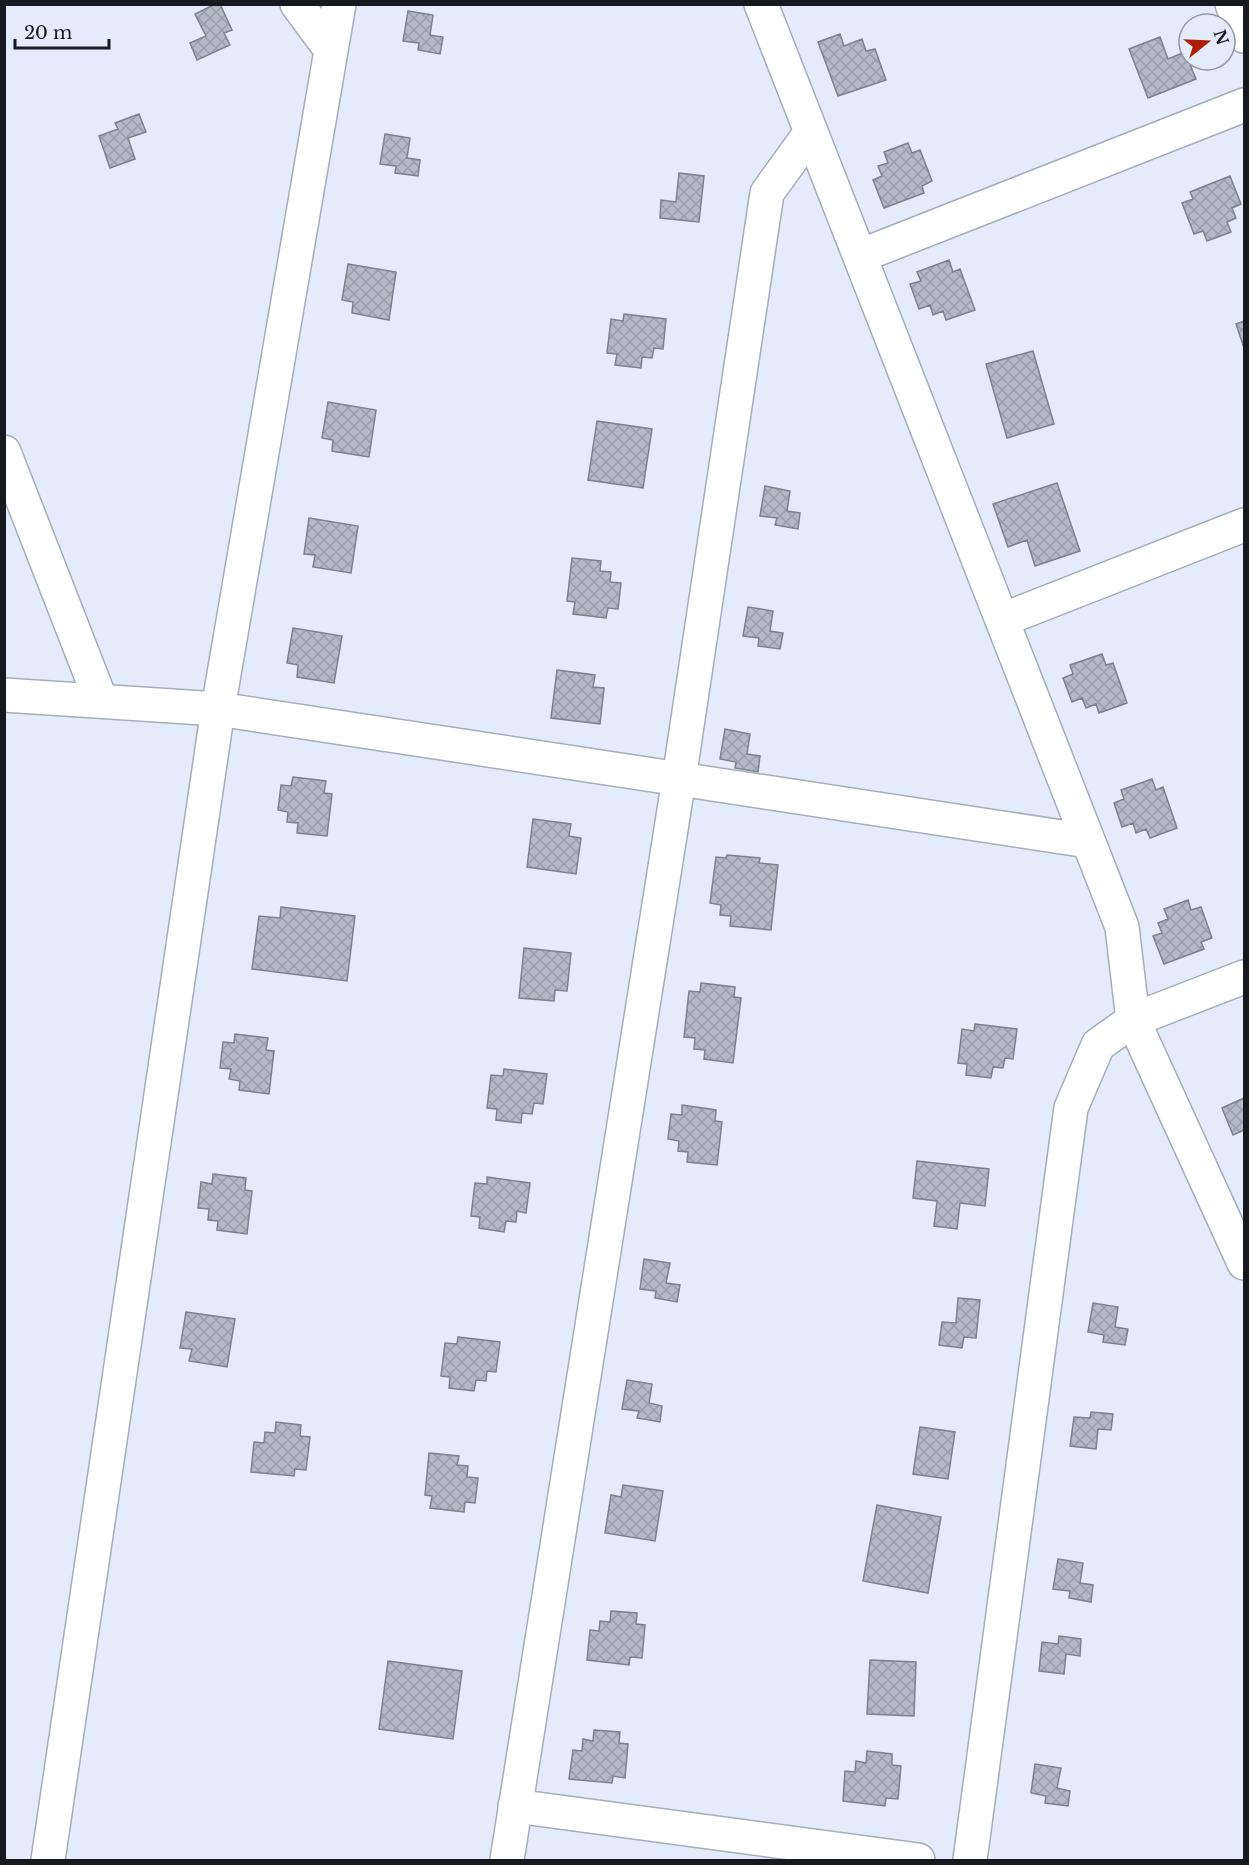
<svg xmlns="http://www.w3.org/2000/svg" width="1249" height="1865" font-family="'Libre Baskerville',serif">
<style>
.building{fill:url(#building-cross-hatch);stroke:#7b828f;stroke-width:1.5}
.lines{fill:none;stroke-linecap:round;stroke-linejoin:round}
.minor-casing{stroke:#a5adbb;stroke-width:36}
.minor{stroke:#fff;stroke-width:33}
</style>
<defs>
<pattern id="building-cross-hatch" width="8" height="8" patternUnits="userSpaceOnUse" patternTransform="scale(1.5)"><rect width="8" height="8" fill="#b2b9c7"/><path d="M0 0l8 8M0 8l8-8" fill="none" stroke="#989eaa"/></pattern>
</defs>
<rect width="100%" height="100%" fill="#e4ecfb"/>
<path class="building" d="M215 4H220L232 30 224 33 230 45 197 60 190 43 206 36 195 14Z
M408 11 433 15 430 35 443 37 440 54 418 50 419 43 403 41Z
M840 34 844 46 862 39 866 51 875 49 886 80 838 96 818 42Z
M1160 37 1168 59 1185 52 1196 79 1148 98 1129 49Z
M139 114 146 132 128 138 135 159 110 168 99 136 118 129 115 123Z
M385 134 410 138 407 158 420 160 418 176 395 173 396 166 380 164Z
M908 143 912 153 920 150 932 181 922 186 924 193 884 208 873 180 882 176 878 166 888 163 884 152Z
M679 173 704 176 699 222 660 218 661 200 676 202Z
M1230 176 1241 204 1232 208 1236 218 1227 222 1231 232 1207 241 1203 231 1194 234 1182 203 1193 199 1190 192Z
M949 260 953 272 960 269 975 310 946 320 943 311 933 315 930 305 919 309 910 284 921 281 917 272Z
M348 264 396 272 389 320 352 313 353 302 342 300Z
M624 314 666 319 663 349 654 348 652 358 642 357 641 368 615 365 617 354 607 353 611 319 623 321Z
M1244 321V348L1236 324Z
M1033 351 1054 424 1007 438 986 364Z
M328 402 376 410 369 457 332 451 333 440 322 438Z
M597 421 652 429 643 488 588 480Z
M1057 483 1080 551 1035 566 1027 540 1008 547 993 504Z
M765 486 790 491 787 511 800 513 798 529 775 525 777 518 760 516Z
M309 518 358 526 351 573 313 567 315 555 304 554Z
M572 558 601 561 600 571 611 572 610 582 621 583 618 609 608 608 606 618 573 614 575 602 567 601Z
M748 607 773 611 770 631 783 633 780 649 758 646 759 638 743 636Z
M293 628 342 636 334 683 297 677 298 665 287 663Z
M1102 654 1106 665 1113 663 1127 703 1099 713 1096 704 1086 708 1082 698 1072 702 1063 678 1073 674 1070 665Z
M557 670 595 675 593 687 604 688 600 724 551 718Z
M725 729 750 734 747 754 760 756 758 772 735 768 736 762 720 759Z
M293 777 326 781 324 793 332 794 327 836 297 833 298 823 287 822 288 812 278 810 281 785 291 786Z
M1152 779 1156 790 1163 787 1177 828 1150 838 1146 829 1136 833 1133 823 1122 827 1114 803 1124 799 1121 790Z
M533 819 571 824 569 836 581 838 576 874 527 867Z
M727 855 760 858 759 863 778 865 771 930 730 926 731 916 720 915 721 905 710 903 716 857 726 858Z
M1188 900 1191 910 1201 907 1212 938 1201 942 1204 949 1164 964 1153 936 1162 933 1158 923 1168 919 1164 909Z
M281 907 355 916 347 981 252 969 259 916 280 918Z
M524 948 571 953 567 991 555 990 554 1001 519 998Z
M701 983 735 987 734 997 741 998 733 1063 704 1059 705 1050 694 1049 695 1038 684 1037 689 991 700 992Z
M975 1024 1017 1029 1013 1059 1005 1058 1003 1068 993 1067 991 1078 966 1075 967 1064 958 1063 962 1029 974 1031Z
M235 1034 268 1038 266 1050 274 1051 269 1094 239 1090 240 1081 229 1079 231 1069 220 1068 223 1042 234 1043Z
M504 1069 547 1074 543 1104 534 1103 532 1114 522 1113 521 1123 496 1120 497 1109 487 1108 491 1075 503 1076Z
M1244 1098V1130L1233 1135 1222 1108Z
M682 1105 716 1110 715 1121 722 1122 717 1165 687 1162 688 1152 678 1151 679 1141 668 1139 671 1114 682 1115Z
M917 1161 989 1169 985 1206 960 1203 957 1229 934 1226 937 1201 913 1198Z
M213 1174 246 1178 245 1190 252 1191 247 1234 217 1230 218 1221 208 1220 209 1209 198 1208 201 1182 212 1184Z
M487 1177 530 1183 526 1213 517 1211 516 1222 506 1221 504 1232 479 1228 480 1217 471 1216 475 1183 487 1184Z
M644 1259 670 1263 666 1283 680 1285 677 1302 655 1298 656 1291 640 1289Z
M958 1298 980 1300 976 1338 964 1337 962 1348 939 1345 942 1322 956 1323Z
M1093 1303 1118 1307 1115 1327 1128 1329 1125 1345 1103 1342 1104 1335 1088 1332Z
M186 1312 235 1319 227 1367 189 1361 192 1349 180 1348Z
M458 1337 500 1342 496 1372 487 1371 486 1381 476 1380 474 1391 449 1388 450 1377 441 1376 445 1343 457 1344Z
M627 1380 652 1384 649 1403 662 1406 660 1422 637 1418 639 1411 622 1409Z
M1091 1412 1113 1414 1111 1430 1098 1429 1096 1449 1070 1446 1074 1417 1090 1418Z
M276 1422 301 1425 300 1436 310 1437 306 1470 295 1469 294 1476 251 1472 254 1442 264 1443 265 1432 275 1433Z
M920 1427 955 1432 948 1479 913 1474Z
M429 1453 459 1456 457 1465 468 1466 467 1477 478 1478 475 1503 465 1502 464 1512 430 1508 432 1496 425 1495Z
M623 1485 663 1491 655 1541 605 1533 611 1495 621 1497Z
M877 1505 941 1517 928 1593 863 1581Z
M1058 1559 1083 1563 1080 1583 1093 1585 1091 1602 1069 1598 1070 1591 1053 1589Z
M611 1611 637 1613 636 1624 645 1625 642 1658 630 1657 629 1665 587 1660 590 1630 599 1631 600 1621 610 1622Z
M1059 1636 1081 1639 1080 1656 1066 1654 1064 1674 1039 1671 1042 1642 1058 1644Z
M870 1660 916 1662 914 1716 867 1714Z
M388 1661 462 1671 453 1739 379 1729Z
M594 1730 620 1732 619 1743 628 1744 625 1778 613 1776 612 1783 569 1779 573 1750 582 1751 583 1739 593 1741Z
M867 1751 892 1754V1765L901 1766 898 1799 886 1798 885 1806 843 1801 845 1771 855 1772 856 1761 866 1763Z
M1035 1764 1061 1768 1057 1788 1070 1791 1068 1806 1045 1803 1046 1796 1031 1793Z"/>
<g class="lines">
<defs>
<path id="minor" d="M297 4 331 50
M761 4 1122 927 1133 1020 1244 1263
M1232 4 1244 36
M860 256 1244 105
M4 452 101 701
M1002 620 1244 525
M4 695 218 709 1088 841
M515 1806 918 1860
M48 1860 218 709 339 4
M507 1860 679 779 767 193 811 132
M970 1860 1071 1108 1098 1045 1133 1020 1244 977"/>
</defs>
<use href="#minor" class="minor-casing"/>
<use href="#minor" class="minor"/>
</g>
<rect width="1249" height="1865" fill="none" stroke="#16191e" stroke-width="12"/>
<g transform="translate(1207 42) rotate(72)"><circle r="28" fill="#e4ecfb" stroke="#9298a3" stroke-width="1.5"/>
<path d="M0-4.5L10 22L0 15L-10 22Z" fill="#ac1e05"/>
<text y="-9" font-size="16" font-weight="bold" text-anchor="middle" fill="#16191e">N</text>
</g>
<path d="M15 39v9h94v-9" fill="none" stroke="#16191e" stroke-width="3"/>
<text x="24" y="39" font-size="18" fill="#16191e" stroke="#e4ecfb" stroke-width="4.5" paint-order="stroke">20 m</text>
</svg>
